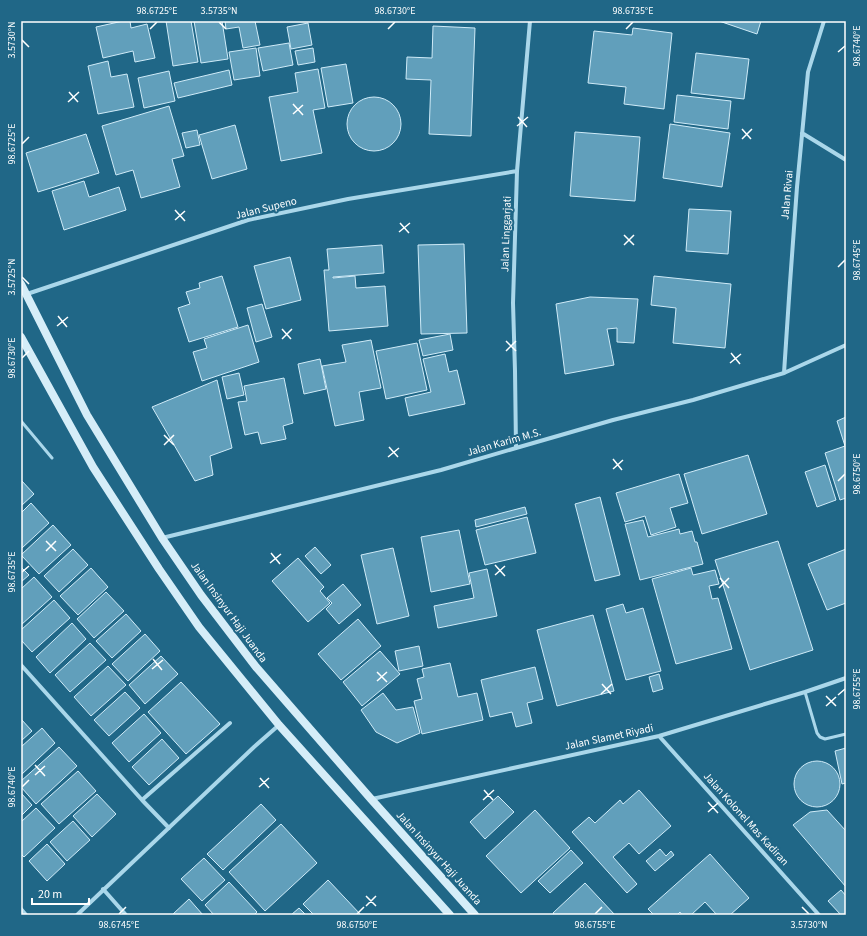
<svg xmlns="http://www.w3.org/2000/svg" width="867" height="936" font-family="'Source Sans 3',sans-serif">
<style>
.building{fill:#619fbb;stroke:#cfebf8}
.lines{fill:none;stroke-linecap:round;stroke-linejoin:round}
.service{stroke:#aad7ea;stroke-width:3}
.minor{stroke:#aad7ea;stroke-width:4}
.secondary{stroke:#d5edf8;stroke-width:8}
.ticks{fill:none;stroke:#fff;stroke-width:1.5}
.labels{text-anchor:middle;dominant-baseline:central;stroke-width:4;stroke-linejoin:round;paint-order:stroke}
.street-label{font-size:11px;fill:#fff;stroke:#206787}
.neatline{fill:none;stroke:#fff;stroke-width:1.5}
.ticks-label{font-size:10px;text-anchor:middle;fill:#fff}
</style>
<rect width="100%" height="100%" fill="#206787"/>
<path class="building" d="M123 21H130L131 28 147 24 155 58 135 62 133 51 103 58 96 27Z
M166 21H191L198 62 173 66Z
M194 21H222L228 59 201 63Z
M225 21H255L260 45 243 48 239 27 226 29Z
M719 21H761L757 34Z
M308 23 312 45 291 49 287 27Z
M433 26 475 28 471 136 429 134 431 80 406 79 407 57 432 58Z
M633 28 672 33 664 109 624 104 626 87 588 83 594 31 632 35Z
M289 43 293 65 263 71 258 48Z
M256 48 260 76 234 80 229 52Z
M313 48 315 62 298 65 295 51Z
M696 53 749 59 744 99 691 93Z
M108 61 111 77 127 74 134 107 98 114 88 66Z
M346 64 353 103 328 107 321 68Z
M318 69 325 108 313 110 322 153 281 161 269 97 298 92 295 73Z
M229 70 232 85 178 98 174 83Z
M169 71 175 101 144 108 138 78Z
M677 95 731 101 728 129 674 122Z
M347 124a27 27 0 1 1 54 0a27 27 0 1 1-54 0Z
M169 106 184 156 172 159 180 187 141 198 133 170 116 175 102 126Z
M670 124 730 133 722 187 663 178Z
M235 125 247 169 212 179 199 135Z
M197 130 200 145 186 148 182 133Z
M575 132 640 137 635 201 570 196Z
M86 134 99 173 38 192 26 153Z
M84 181 89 197 119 187 126 210 64 230 52 191Z
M689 209 731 211 728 254 686 251Z
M464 244 467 333 421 334 418 245Z
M382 245 384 273 333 277V278L355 276 356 288 385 286 388 326 329 331 324 270H329L327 249Z
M290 257 301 300 266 309 254 266Z
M222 276 238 327 189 342 178 308 190 304 186 292 200 288 199 283Z
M654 276 731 284 725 348 673 343 676 308 651 305Z
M590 297 638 299 634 343 617 342V328L607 329 614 365 565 374 556 304Z
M262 304 272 337 256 342 247 308Z
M248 325 259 362 202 381 193 352 207 348 204 339Z
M450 334 453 350 423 356 419 340Z
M371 340 381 388 359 392 364 420 335 426 322 366 346 362 342 345Z
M417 343 427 390 386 399 376 351Z
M445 354 449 372 457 370 465 404 409 416 405 398 431 392 423 359Z
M320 359 326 389 304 394 298 364Z
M239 373 244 395 227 399 222 377Z
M284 378 293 423 283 426 286 439 261 444 258 432 245 435 238 402 247 401 244 386Z
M217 380 232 448 210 456 213 475 195 481 152 407Z
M846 417V498L840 500 825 453 845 446 837 421Z
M748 455 767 514 702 534 684 474Z
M825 465 836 500 817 507 805 472Z
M679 474 688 503 670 508 676 527 651 535 645 516 625 522 616 493Z
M21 480 34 494 21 506Z
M600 497 620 575 595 581 575 504Z
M31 503 49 523 22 548 21 547V513Z
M525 507 527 514 476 527 475 520Z
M527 517 536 553 485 565 476 530Z
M643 520 648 537 679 529 680 534 692 531 695 542H697L703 564 640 580 625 524Z
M53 525 71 545 39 574 21 555Z
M459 530 470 584 431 592 421 537Z
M778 541 813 650 750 670 715 560Z
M315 547 331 565 321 574 305 556Z
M393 548 409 616 377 624 361 555Z
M73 549 88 565 59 592 44 576Z
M846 549V603L827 610 808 564Z
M298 558 324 587 320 591 330 603 308 622 272 581Z
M21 567 29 575 21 582Z
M91 568 108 587 78 615 60 596Z
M691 568 693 575 715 570 719 584 709 586 712 599 718 598 732 649 676 664 652 579Z
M487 569 497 616 438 628 434 606 474 598 469 573Z
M34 577 52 597 21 625V589Z
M343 584 361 605 339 624 326 609 332 603 327 598Z
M106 592 124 611 94 638 77 619Z
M54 600 70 618 32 652 21 640V630Z
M623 604 626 613 643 608 661 671 626 680 606 609Z
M126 614 141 631 112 658 96 641Z
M593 615 614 691 557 706 537 630Z
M358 619 381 646 341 680 318 654Z
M72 623 86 639 50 673 36 657Z
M145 634 160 651 128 681 112 664Z
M90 643 106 660 70 692 55 675Z
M419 646 423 666 399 671 395 651Z
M380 651 400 674 362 706 343 682Z
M161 656 178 674 145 704 129 685Z
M450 663 458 697 477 693 483 720 422 734 414 701 422 699 417 679 424 677 422 669Z
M108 666 126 685 91 716 74 697Z
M535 667 543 699 527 703 532 723 516 727 512 712 490 717 481 680Z
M659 674 663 689 653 692 649 677Z
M181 682 220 724 186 754 148 712Z
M125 692 140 708 109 736 94 720Z
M383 693 396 710 413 707 420 733 397 743 376 732 361 710Z
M144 714 161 733 129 762 112 743Z
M21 719 32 731 21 741Z
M42 728 55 743 21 775V747Z
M162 739 179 758 149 785 132 767Z
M59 747 77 766 36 804 21 787V781Z
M846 748V783L842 784 835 751Z
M794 784a23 23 0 1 1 46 0a23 23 0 1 1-46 0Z
M78 771 96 791 59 824 41 804Z
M639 790 671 826 639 854 629 843 613 857 637 884 627 893 572 832 589 817 595 823 620 800 623 804Z
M21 793 32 805 21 816Z
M97 794 116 814 92 837 73 816Z
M498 796 514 812 485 839 470 822Z
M261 804 276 820 223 870 207 854Z
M36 808 55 828 24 857 21 854V822Z
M535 810 570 848 521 893 486 856Z
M827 810 846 831V887L793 825 810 812Z
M73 821 90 840 67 861 50 842Z
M281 824 317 863 265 911 229 872Z
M47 844 65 864 47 881 29 861Z
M660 849 666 856 671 851 674 855 655 871 646 861Z
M571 850 583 863 550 893 538 881Z
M710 854 749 898 730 915H717L705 902 691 915H682L680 912 677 915H654L648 909Z
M204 858 225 880 202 901 181 879Z
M328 880 361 915H314L303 904Z
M229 882 257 912 254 915H214L205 905Z
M585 883 615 915H554L553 913Z
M841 890 846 896V915H841L828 901Z
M189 899 203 915H172Z
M299 908 306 915H291Z"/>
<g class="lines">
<path class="service" d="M21 421 52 458
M805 692 817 733 820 737 825 739 846 734"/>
<path class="minor" d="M802 133 846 160
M27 294 248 220 348 199 517 171
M784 373 790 283 797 187 808 72 824 21
M516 448 515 371 513 303 517 171 530 21
M162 538 441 470 516 448 613 420 693 400 784 373 846 345
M21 665 142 800 169 828
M659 736 819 915
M372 799 659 736 805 692 846 678
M142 800 230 723
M103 889 126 915
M21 909 26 915
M77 915 254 747 279 725"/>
<path class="secondary" d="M21 284 87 415 162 538 201 595 256 667 371 799 475 915
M21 337 93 467 159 569 199 627 279 725 450 915"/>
</g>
<path class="ticks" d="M219 22 226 29M150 29 157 22M388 29 395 22M626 29 633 22M22 40 29 47M838 52 845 46M69 92 78 102M68 102 79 92M293 104 303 115M293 114 303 105M518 117 527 127M517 126 528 117M742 129 751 139M742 139 752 129M22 144 29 137M175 210 185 221M175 220 185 211M400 223 409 233M399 232 410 223M624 235 634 245M624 245 634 235M838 267 845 260M22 277 29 284M58 316 67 327M57 326 68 317M282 329 291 339M282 339 292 329M506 341 516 351M506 351 516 341M731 353 740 364M22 358 29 351M730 363 741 354M164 435 174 445M164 445 174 435M389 447 398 457M388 457 399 448M613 459 622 470M613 469 623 460M838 481 845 474M46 541 56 551M46 551 56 541M271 553 280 564M270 563 281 554M495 565 505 576M22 572 29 566M495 575 505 566M720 578 729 588M719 588 729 578M153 659 162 670M152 669 163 660M377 672 387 682M377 681 387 672M602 684 611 694M601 694 612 684M838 695 845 689M826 696 836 706M826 706 836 697M35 765 45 776M35 775 45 766M260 778 269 788M22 787 29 780M259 787 269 778M484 790 493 800M483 800 494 790M708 802 718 813M708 812 718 803M366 896 376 906M366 906 376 896M802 907 809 914M119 914 126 907M357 914 364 907M595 914 602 907"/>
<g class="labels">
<g class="street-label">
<text transform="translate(787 195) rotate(-85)">Jalan Rivai</text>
<text transform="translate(266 208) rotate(-14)">Jalan Supeno</text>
<text transform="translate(506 234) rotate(-88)">Jalan Linggarjati</text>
<text transform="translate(504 442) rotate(-16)">Jalan Karim M.S.</text>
<text transform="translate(229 612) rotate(54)">Jalan Insinyur Haji Juanda</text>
<text transform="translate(609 737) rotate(-12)">Jalan Slamet Riyadi</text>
<text transform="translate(746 819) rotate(48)">Jalan Kolonel Mas Kadiran</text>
<text transform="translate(439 858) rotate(48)">Jalan Insinyur Haji Juanda</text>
</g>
</g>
<rect width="867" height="936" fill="none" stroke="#206787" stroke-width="44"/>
<path d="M32 898v6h57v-6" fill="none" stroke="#ffffff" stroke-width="2"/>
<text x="38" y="898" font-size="12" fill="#ffffff" stroke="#206787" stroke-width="3" paint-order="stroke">20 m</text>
<rect x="22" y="22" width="823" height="892" class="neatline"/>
<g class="ticks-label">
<text x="157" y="14">98.6725°E</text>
<text x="219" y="14">3.5735°N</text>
<text x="395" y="14">98.6730°E</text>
<text x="633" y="14">98.6735°E</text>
<text transform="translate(11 40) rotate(-90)" y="4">3.5730°N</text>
<text transform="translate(856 46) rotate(-90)" y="4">98.6740°E</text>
<text transform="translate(11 144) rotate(-90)" y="4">98.6725°E</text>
<text transform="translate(856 260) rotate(-90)" y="4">98.6745°E</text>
<text transform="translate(11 277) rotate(-90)" y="4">3.5725°N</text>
<text transform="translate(11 358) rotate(-90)" y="4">98.6730°E</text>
<text transform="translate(856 474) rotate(-90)" y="4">98.6750°E</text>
<text transform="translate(11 572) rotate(-90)" y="4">98.6735°E</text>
<text transform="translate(856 689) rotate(-90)" y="4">98.6755°E</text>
<text transform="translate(11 787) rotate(-90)" y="4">98.6740°E</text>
<text x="119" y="928">98.6745°E</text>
<text x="357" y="928">98.6750°E</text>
<text x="595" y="928">98.6755°E</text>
<text x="809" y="928">3.5730°N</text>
</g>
</svg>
